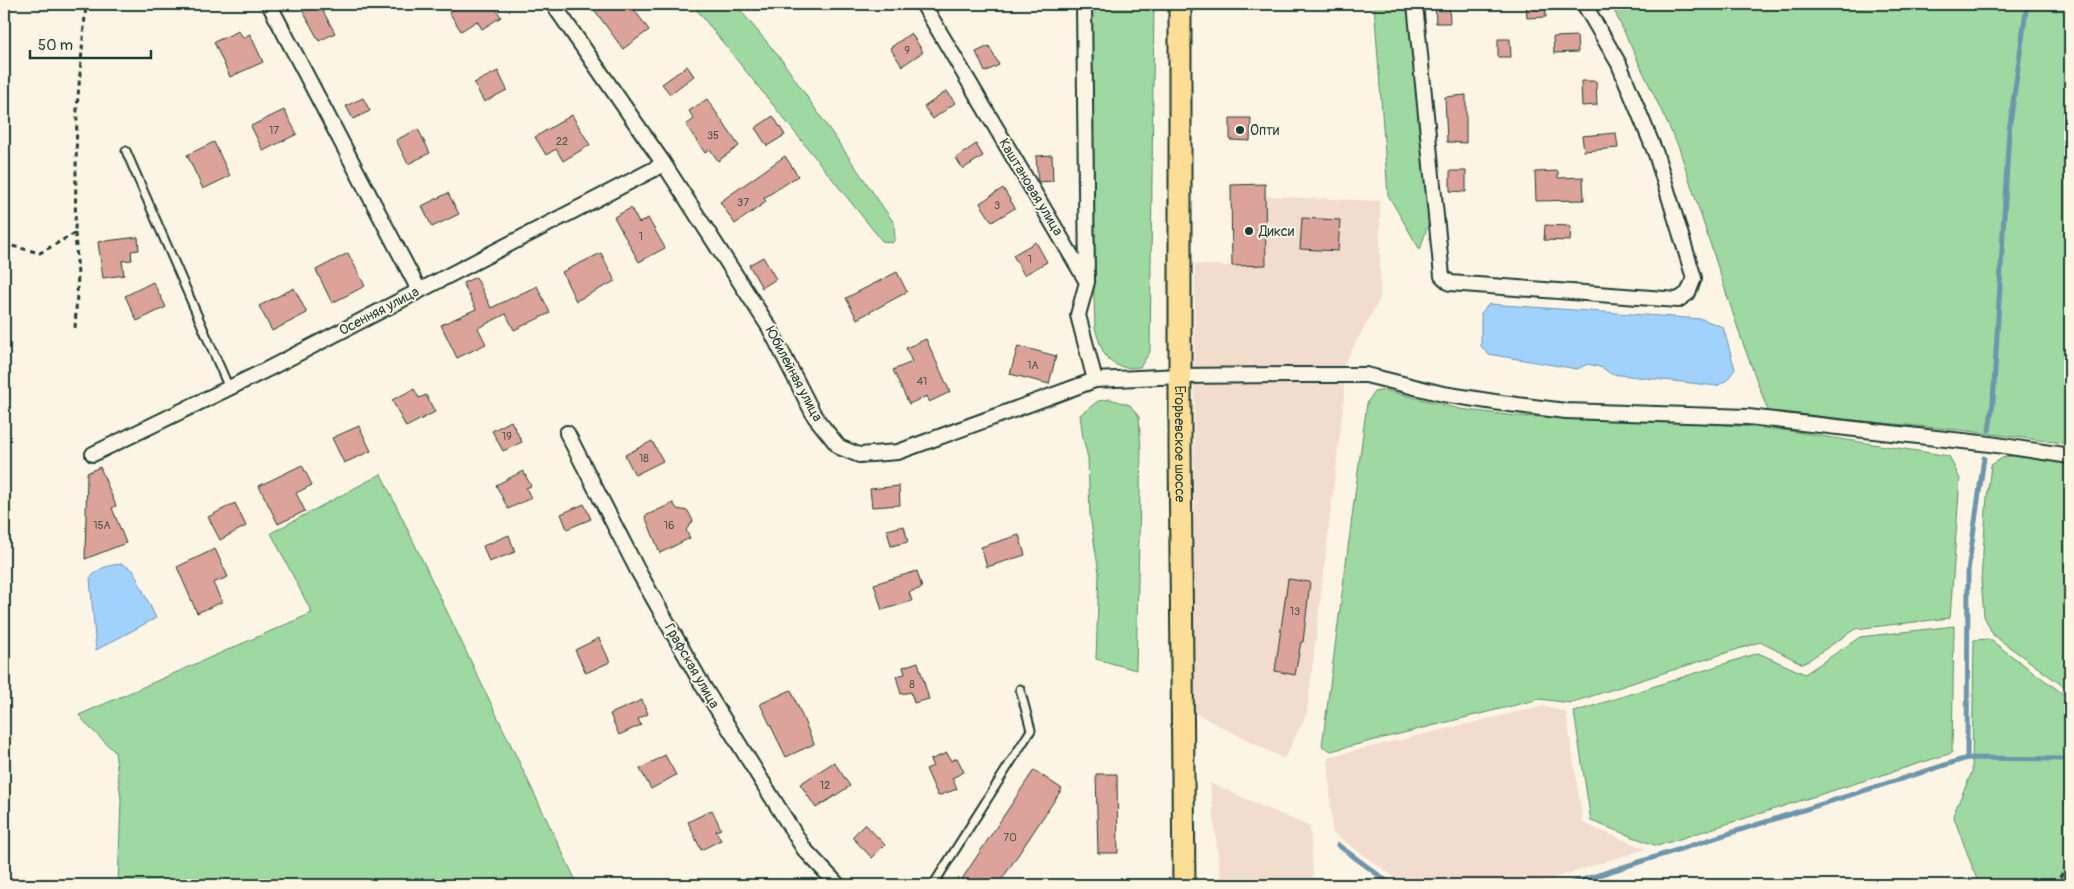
<svg xmlns="http://www.w3.org/2000/svg" width="2074" height="889" font-family="Pangolin,sans-serif">
<style>
.built{fill:#f2dcce}
.green{fill:#9dd9a1;stroke:#5e8b6a}
.water{fill:#a1d1fd;stroke:#6d96ad}
.lines{fill:none;stroke-linecap:round;stroke-linejoin:round}
.stream{stroke:#6d96ad;stroke-width:5}
.building{fill:#dca39a;stroke:#1f3d34}
.service-casing{stroke:#1f3d34;stroke-width:11}
.minor-casing{stroke:#1f3d34;stroke-width:18}
.primary-casing{stroke:#1f3d34;stroke-width:25}
.path{stroke:#1f3d34;stroke-width:3;stroke-dasharray:5 4;stroke-linecap:butt}
.service{stroke:#fcf5e5;stroke-width:7}
.minor{stroke:#fcf5e5;stroke-width:14}
.primary{stroke:#fcde96;stroke-width:21}
.poi-dot{fill:#1f3d34;stroke:#fcf5e5;stroke-width:2}
.labels{text-anchor:middle;dominant-baseline:central;stroke-width:4;stroke-linejoin:round;paint-order:stroke}
.number-label{font-size:11px;fill:#4e564e}
.poi-label{font-size:14px;fill:#1f3d34;stroke:#fcf5e5;text-anchor:start}
.street-label{font-size:14px;fill:#1f3d34;stroke:#fcf5e5}
</style>
<rect width="100%" height="100%" fill="#fcf5e5"/>
<filter id="ink" filterUnits="userSpaceOnUse"><feTurbulence type="fractalNoise" baseFrequency=".02" numOctaves="2"/><feDisplacementMap in="SourceGraphic" scale="10" xChannelSelector="R" yChannelSelector="G"/><feConvolveMatrix kernelMatrix="1 2 1 2 8 2 1 2 1" color-interpolation-filters="sRGB"/></filter>
<g filter="url(#ink)">
<path class="built" d="M1265 184 1266 196 1380 201V299L1344 364V399L1307 713 1284 759 1193 712 1195 264 1232 266 1231 185Z
M1543 706 1566 712 1583 823 1646 849 1531 885H1405L1332 832 1328 757Z
M1210 783 1310 827 1314 885H1221Z"/>
<path class="green" d="M4 4H9L4 125Z
M692 4H735L781 59 894 223 895 240 892 243 882 241Z
M1088 4H1154L1150 352 1140 367C1107 371 1103 355 1095 328L1086 43Z
M1374 4H1408L1429 221 1420 250 1388 195Z
M1611 4H2070V444L1961 430 1786 414 1768 411 1741 338 1679 148Z
M1385 390 1460 409 1516 416 1716 424 1784 430 1949 456 1960 479 1950 618 1855 629 1803 664 1760 642 1570 703 1540 699 1331 751 1322 746 1367 403 1374 392Z
M1110 399 1130 405 1139 417 1141 451 1136 670 1096 659 1099 573 1090 516 1088 458 1083 438 1080 415 1098 401Z
M2015 455 2070 463V691L1993 635 1984 616 1981 580 1987 497 1991 465 2002 458Z
M381 474 578 885H118L121 799 115 752 89 727 79 715 312 613 271 533Z
M1954 626 1952 753 1657 846 1591 821 1574 712 1758 653 1805 674 1860 637Z
M1989 639 2070 699V880L2067 885H1979L1953 815 1972 772 1974 640Z"/>
<path class="water" d="M1489 304 1702 319 1723 327 1735 369 1727 380 1717 386 1611 374 1603 368 1588 364 1577 369 1488 354 1481 346V313Z
M122 564 133 570 156 618 96 650 90 578C100 567 108 565 122 564Z"/>
<g class="lines">
<path class="stream" d="M1989 430 1993 403 2009 131 2027 4
M1967 758 1968 571 1984 458
M1338 845 1392 885
M1567 885 1967 758 2070 759"/>
</g>
<path class="building" d="M299 4H319L335 33 319 41Z
M461 4H493L501 17 482 29 477 21 461 31 449 12Z
M590 4H630L649 30 623 49Z
M1449 4 1450 23H1436L1435 5Z
M1526 4H1545L1546 17 1527 18Z
M239 31 243 38 250 34 263 62 230 77 214 42Z
M911 33 923 52 902 66 890 48Z
M1577 36 1578 52 1554 53 1553 37Z
M1498 39H1510L1511 57H1498Z
M989 46 999 65 985 72 976 52Z
M687 66 694 76 670 94 662 84Z
M498 71 507 90 484 102 474 83Z
M1581 81H1596L1597 105 1582 106Z
M947 91 955 103 933 119 924 107Z
M1466 95V143L1447 142 1445 97Z
M363 98 370 111 353 119 346 106Z
M707 99 739 146 718 161 710 149 705 153 686 125 694 119 689 111Z
M284 110 297 134 263 151 251 126Z
M572 115 590 145 563 161 556 149 546 155 535 137Z
M773 116 785 135 767 146 755 128Z
M1230 118H1251L1250 141 1230 140Z
M418 129 430 153 408 164 396 140Z
M1616 133 1618 148 1584 151 1582 136Z
M214 142 230 176 203 189 187 155Z
M976 144 983 156 963 169 956 158Z
M1052 155 1053 181 1038 182 1036 156Z
M785 156 798 176 764 198 766 202 735 224 720 202Z
M1450 171H1466V192L1450 191Z
M1558 171V178L1583 177 1584 200 1536 201 1535 172Z
M1265 184 1266 265 1232 266 1231 185Z
M1003 188 1015 208 992 222 980 203Z
M448 193 459 214 432 227 422 206Z
M631 208 639 223 648 218 665 248 639 262 614 217Z
M1302 218 1340 220 1338 251 1300 249Z
M1545 225 1571 226 1570 241 1544 240Z
M138 237 139 250 131 251 132 260 122 261 124 275 103 278 98 242Z
M1036 242 1047 262 1024 275 1013 255Z
M348 253 365 286 332 303 316 270Z
M601 253 615 281 576 301 562 272Z
M763 257 776 279 762 288 749 265Z
M897 272 907 292 857 319 846 298Z
M476 277 491 308 537 286 550 313 514 330 506 314 478 328 486 344 457 358 441 325 476 309 463 283Z
M153 282 166 307 137 321 125 296Z
M294 288 307 313 272 331 259 306Z
M926 339 950 392 929 402 927 396 909 404 893 370 912 362 906 348Z
M1018 346 1056 356 1049 384 1010 374Z
M414 389 419 398 426 395 435 412 406 427 392 400Z
M511 421 522 442 503 451 492 431Z
M359 426 371 451 344 463 332 438Z
M652 441 663 461 635 475 625 455Z
M302 465 312 485 296 493 305 511 278 524 259 486Z
M100 467 116 506 112 508 126 543 85 559 87 473Z
M523 471 531 486 526 488 531 498 508 509 496 485Z
M899 486 900 505 872 507 870 489Z
M235 503 246 526 220 540 208 517Z
M673 503 677 509 688 511 693 521 686 530 690 538 660 553 645 516Z
M584 504 591 519 567 529 561 514Z
M904 526 908 542 891 546 887 530Z
M509 535 515 552 489 562 483 546Z
M1019 535 1025 555 987 567 981 547Z
M215 549 228 577 213 583 222 602 197 613 177 567Z
M917 571 922 588 909 592 912 601 882 610 874 584Z
M1288 579 1310 582 1303 642H1301L1295 675 1275 671Z
M599 638 610 662 586 673 575 650Z
M918 662 929 699 914 703 911 692 901 694 896 676 905 674 903 667Z
M791 690 814 744 786 757 760 704Z
M642 700 648 714 638 719 641 725 619 735 610 714Z
M947 753 951 761 957 758 964 772 952 778 957 789 938 796 926 769 933 766 930 760Z
M665 755 676 775 651 789 640 769Z
M834 762 850 786 816 808 800 784Z
M1034 770 1062 789 998 885H958Z
M1096 774H1117L1118 853H1098Z
M712 810 721 829 716 831 721 840 701 850 688 822Z
M865 824 885 845 872 858 852 837Z"/>
<g class="lines">
<defs>
<path id="service" d="M126 151 229 388
M933 885 1031 730 1020 689"/>
<path id="minor" d="M269 4 419 290
M553 4 664 164 769 327 815 417 839 447 859 455 898 452 1095 380 1180 376 1289 375H1366L1443 394 1501 403 1566 411 1748 417 1990 444 2070 456
M923 4 1087 282 1078 315 1095 380
M1084 4 1087 280
M1415 4 1442 276 1450 283 1678 300 1688 293 1694 278 1656 154 1619 64 1584 4
M567 433 638 571 703 686 804 849 838 885
M93 454 268 369 664 164"/>
<g id="primary">
<path id="s1" d="M1180 4V448L1184 885"/>
</g>
</defs>
<use href="#service" class="service-casing"/>
<use href="#minor" class="minor-casing"/>
<use href="#primary" class="primary-casing"/>
<path class="path" d="M75 233 78 275 75 329
M4 244 40 253 75 233 77 108 86 4
M2055 885 2070 861"/>
<use href="#service" class="service"/>
<use href="#minor" class="minor"/>
<use href="#primary" class="primary"/>
</g>
</g>
<g class="poi-dot">
<circle cx="1240" cy="130" r="5"/>
<circle cx="1249" cy="231" r="5"/>
</g>
<g class="labels">
<g class="number-label">
<text x="907" y="50">9</text>
<text x="274" y="130">17</text>
<text x="713" y="135">35</text>
<text x="562" y="141">22</text>
<text x="743" y="202">37</text>
<text x="997" y="205">3</text>
<text x="641" y="236">1</text>
<text x="1030" y="259">1</text>
<text x="1033" y="365">1А</text>
<text x="922" y="381">41</text>
<text x="507" y="436">19</text>
<text x="644" y="458">18</text>
<text x="102" y="525">15А</text>
<text x="669" y="525">16</text>
<text x="1295" y="611">13</text>
<text x="912" y="684">8</text>
<text x="825" y="785">12</text>
<text x="1010" y="837">70</text>
</g>
<g class="poi-label">
<text x="1250" y="130">Опти</text>
<text x="1259" y="231">Дикси</text>
</g>
<g class="street-label">
<text transform="translate(1031 187) rotate(59)">Каштановая улица</text>
<text transform="translate(379 311) rotate(-28)">Осенняя улица</text>
<text transform="translate(794 374) rotate(62)">Юбилейная улица</text>
<text stroke="none"><textPath href="#s1" startOffset="440">Егорьевское шоссе</textPath></text>
<text transform="translate(692 666) rotate(60)">Графская улица</text>
</g>
</g>
<rect width="2074" height="889" fill="none" stroke="#fcf5e5" stroke-width="20"/>
<rect x="10" y="10" width="2054" height="869" fill="none" stroke="#1f3d34" stroke-width="2" filter="url(#ink)"/>
<path d="M30 50v8h121v-8" fill="none" stroke="#1f3d34" stroke-width="2.5"/>
<text x="38" y="50" font-size="15" fill="#1f3d34" stroke="#fcf5e5" stroke-width="4" paint-order="stroke">50 m</text>
</svg>
